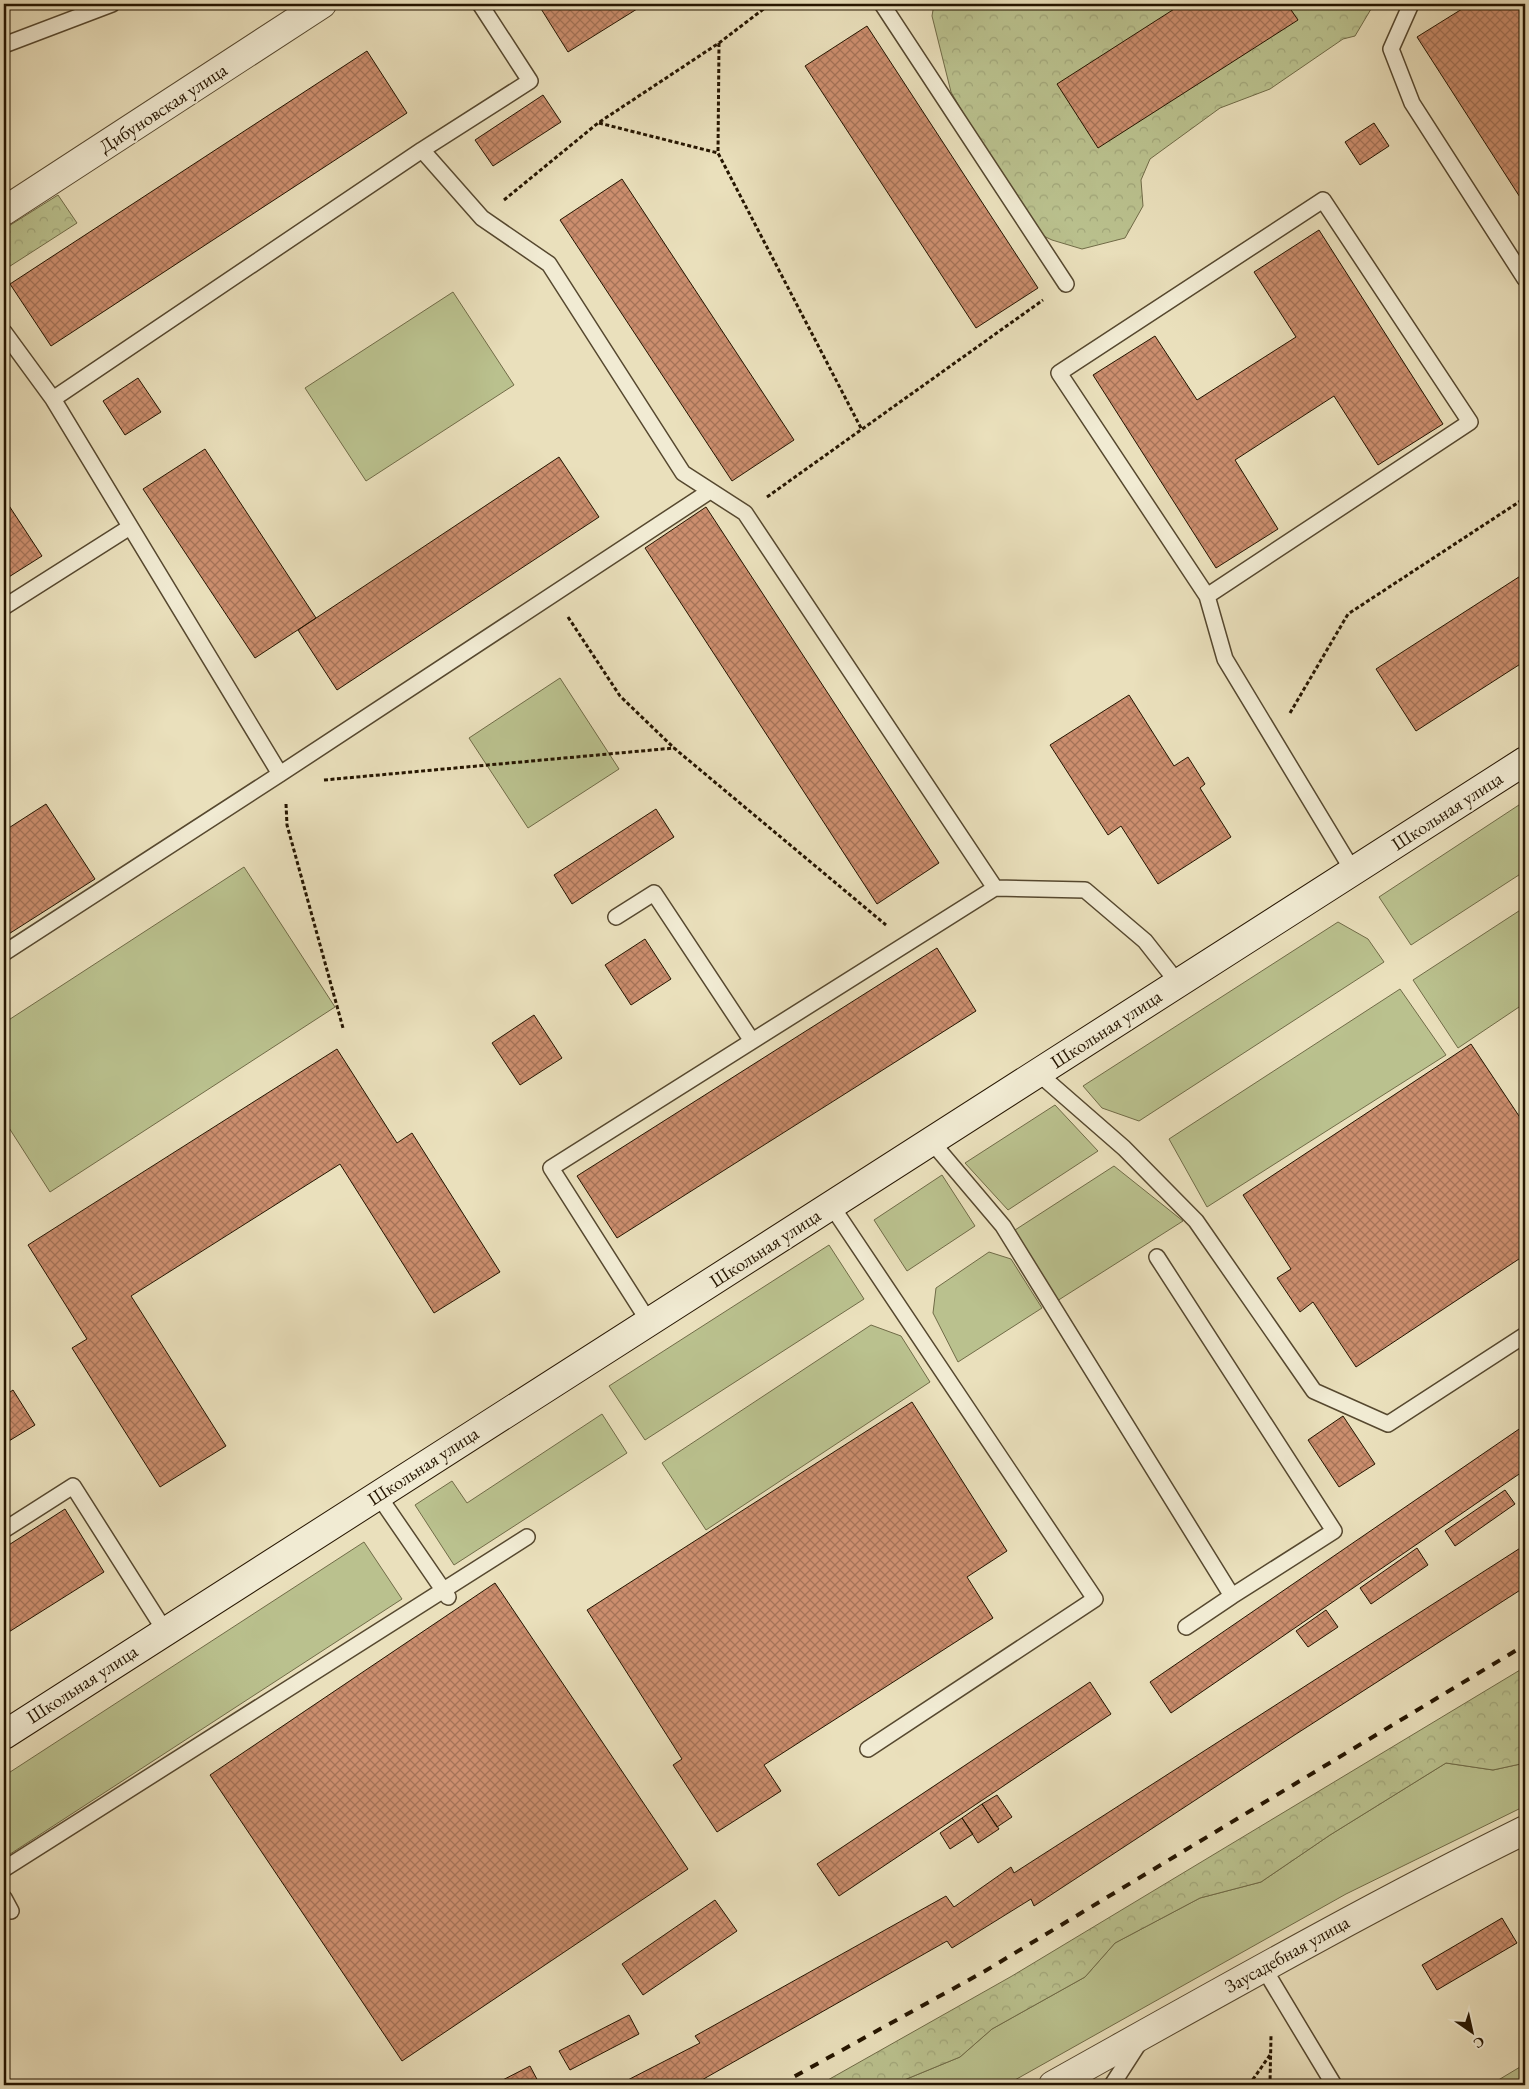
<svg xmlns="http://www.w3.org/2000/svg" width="1529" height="2089" font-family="'EB Garamond',serif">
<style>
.green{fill:#bac18e;stroke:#706b47}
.forest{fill:url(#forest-crowns);stroke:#706b47}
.building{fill:url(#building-cross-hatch);stroke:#251500}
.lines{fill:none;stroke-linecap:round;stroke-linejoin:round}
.lane-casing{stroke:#56482f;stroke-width:18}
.street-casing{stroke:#56482f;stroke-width:30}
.secondary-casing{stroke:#251500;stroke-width:30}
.path{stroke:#251500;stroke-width:3;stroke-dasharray:4 2.5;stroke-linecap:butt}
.lane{stroke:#f1ebd3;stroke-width:15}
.street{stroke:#f1ebd3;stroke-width:28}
.secondary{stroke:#f1ebd3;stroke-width:28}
.rail{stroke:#251500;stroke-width:4;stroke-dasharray:9 9;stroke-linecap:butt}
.labels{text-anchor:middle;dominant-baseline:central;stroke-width:4.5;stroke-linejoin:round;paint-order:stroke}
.street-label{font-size:19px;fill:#251500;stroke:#f1ebd3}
</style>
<defs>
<pattern id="forest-crowns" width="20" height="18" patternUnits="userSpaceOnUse" patternTransform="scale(1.25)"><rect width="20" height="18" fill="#bac18e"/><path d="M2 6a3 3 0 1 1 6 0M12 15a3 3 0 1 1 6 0" fill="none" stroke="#a0a579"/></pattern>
<pattern id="building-cross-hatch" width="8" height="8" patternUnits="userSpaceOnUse" patternTransform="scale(1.25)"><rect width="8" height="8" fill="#cc8e6e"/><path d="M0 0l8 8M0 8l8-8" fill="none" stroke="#a57358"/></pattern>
</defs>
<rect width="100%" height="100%" fill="#eae0bc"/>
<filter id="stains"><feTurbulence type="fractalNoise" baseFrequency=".004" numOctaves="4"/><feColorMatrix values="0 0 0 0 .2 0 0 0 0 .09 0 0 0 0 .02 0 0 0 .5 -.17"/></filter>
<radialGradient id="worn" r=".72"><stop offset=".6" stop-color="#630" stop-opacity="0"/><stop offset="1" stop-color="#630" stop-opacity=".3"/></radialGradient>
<path class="green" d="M453 292 514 385 366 481 305 388Z
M560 678 619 769 528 828 469 738Z
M1525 801V871L1411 945 1379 897Z
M244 867 335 1007 50 1192 4 1120V1023Z
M1525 907V1003L1458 1048 1413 980Z
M1338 922 1368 939 1384 962 1139 1121 1102 1108 1083 1086Z
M1400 989 1446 1055 1207 1207 1169 1139Z
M1055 1105 1098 1151 1008 1210 965 1163Z
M1114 1166 1183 1221 1057 1301 1015 1230Z
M942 1175 975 1226 907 1271 874 1220Z
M829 1245 864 1299 645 1440 609 1386Z
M989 1252 1011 1259 1042 1308 958 1362 933 1313 936 1288Z
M871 1325 901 1336 930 1382 706 1530 662 1463Z
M602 1414 627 1453 454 1565 415 1505 452 1481 467 1503Z
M364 1542 402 1599 4 1858V1776Z
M1446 1763 1493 1770 1525 1763V1806L1346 1894 1006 2085H892L960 2057 992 2029 1085 1977 1115 1943 1200 1898 1261 1882 1330 1835Z
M1525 2064V2085H1490Z"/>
<path class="forest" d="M934 4H1374L1355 36 1343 39 1270 89 1220 108 1150 159 1141 180 1143 206 1125 238 1082 249 1052 240 1031 230 951 92 932 16Z
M58 195 77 223 4 270V229Z
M1525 1667V1763L1493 1770 1446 1763 1330 1835 1261 1882 1200 1898 1115 1943 1085 1977 992 2029 960 2057 892 2085H819L1012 1976Z"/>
<path class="building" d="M538 4H645L568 52Z
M1182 4H1287L1298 20 1098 148 1057 84Z
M1470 4H1525V205L1417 37Z
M867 26 1038 288 976 328 805 66Z
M367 51 407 113 51 346 10 284Z
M543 95 561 122 493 166 475 140Z
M1374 123 1389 146 1360 165 1345 142Z
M622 179 794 440 732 481 560 220Z
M1319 230 1443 424 1378 465 1334 396 1235 460 1278 529 1216 568 1093 375 1155 336 1197 400 1296 337 1254 272Z
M138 378 161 412 125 435 103 401Z
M205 449 316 618 255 658 143 489Z
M559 457 599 517 337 690 298 630Z
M4 498 42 556 4 580Z
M706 507 939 863 877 904 645 548Z
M1525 573V661L1416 731 1376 669Z
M1129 695 1174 766 1188 757 1205 784 1200 788 1231 837 1158 884 1121 826 1108 835 1050 745Z
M46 804 95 879 4 937V831Z
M656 809 674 837 572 904 554 875Z
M645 939 671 979 631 1005 605 965Z
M937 948 976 1011 617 1238 577 1176Z
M534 1015 562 1058 520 1085 492 1043Z
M1471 1044 1525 1125V1255L1356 1367 1313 1302 1300 1312 1277 1278 1291 1269 1243 1195Z
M337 1049 397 1143 412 1133 500 1272 434 1313 340 1164 131 1296 226 1446 160 1487 72 1348 87 1339 28 1245Z
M13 1390 35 1425 4 1444V1396Z
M912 1402 1007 1551 967 1577 993 1618 764 1765 781 1791 717 1832 673 1765 682 1759 587 1610Z
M1343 1416 1375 1464 1339 1487 1308 1440Z
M1525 1425V1470L1171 1713 1150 1682Z
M1505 1490 1515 1504 1455 1546 1445 1531Z
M65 1509 104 1572 4 1635V1548Z
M1525 1545V1587L1293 1736 1034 1906 1031 1899 952 1948 947 1941 693 2085H618L700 2043 695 2036 946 1896 954 1907 1011 1867 1014 1873Z
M1417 1548 1428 1565 1371 1604 1360 1588Z
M495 1583 688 1869 402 2061 210 1775Z
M1326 1610 1338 1627 1308 1647 1296 1631Z
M1090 1682 1111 1714 839 1896 817 1864Z
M997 1795 1012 1817 997 1827 982 1804Z
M982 1804 999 1829 978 1843 962 1818Z
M962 1818 973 1834 950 1849 940 1833Z
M715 1900 737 1931 643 1995 622 1964Z
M1502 1918 1517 1943 1437 1990 1422 1965Z
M629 2015 639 2034 570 2070 559 2051Z
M530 2066 540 2085H493Z"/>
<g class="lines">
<defs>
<path id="lane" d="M882 4 1066 284
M1411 4 1391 49 1412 103 1525 279
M4 45 112 4
M422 150 482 218 549 264 683 473 745 513 995 888 1085 890 1145 941 1178 983
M4 332 53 399 280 774
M53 399 422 150 530 81 480 4
M1207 596 1470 422 1323 200 1059 373 1207 596 1225 659 1353 871
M4 607 130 527
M616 917 654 893 752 1041
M4 953 280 774 710 491
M1038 1073 1124 1148 1196 1221 1314 1391 1388 1424 1525 1335
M931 1141 1003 1226 1232 1596 1186 1627
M831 1205 1095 1599 868 1749
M1157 1257 1334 1531 1232 1596
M649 1322 551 1168 995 888
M378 1495 448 1597
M4 1530 73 1486 165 1631
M4 1869 527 1537
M4 1898 11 1911
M1263 1967 1334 2085
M1112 2085 1141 2040"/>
<path id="street" d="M4 211 322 4
M1053 2085C1209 1998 1365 1909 1525 1830"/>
<path id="secondary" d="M4 1735 1525 761"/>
</defs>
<use href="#lane" class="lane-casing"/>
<use href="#street" class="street-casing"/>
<use href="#secondary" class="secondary-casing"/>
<path class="path" d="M719 43 718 153 862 430
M599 123 718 153
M504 200 598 123 719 43 770 4
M767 497 1043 300
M568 617 620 696 674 748 886 925
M1290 713 1348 614 1525 498
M324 780 674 748
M286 804 287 825 343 1028
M1249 2085 1270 2055
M1268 2085 1270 2083 1271 2036"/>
<use href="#lane" class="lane"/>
<use href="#street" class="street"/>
<use href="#secondary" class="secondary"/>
<path class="rail" d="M779 2085 985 1971 1525 1645"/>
</g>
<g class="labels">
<g class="street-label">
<text transform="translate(163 108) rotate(-33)">Дибуновская улица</text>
<text transform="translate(1447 811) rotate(-33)">Школьная улица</text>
<text transform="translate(1106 1029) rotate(-33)">Школьная улица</text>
<text transform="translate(765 1248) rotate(-33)">Школьная улица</text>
<text transform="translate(423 1466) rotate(-33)">Школьная улица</text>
<text transform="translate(82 1684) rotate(-33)">Школьная улица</text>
<text transform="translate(1287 1954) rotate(-29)">Заусадебная улица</text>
</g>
</g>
<rect width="1529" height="2089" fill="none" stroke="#eae0bc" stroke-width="20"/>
<rect x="5" y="5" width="1519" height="2079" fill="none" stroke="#251500" stroke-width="2.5"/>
<rect x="10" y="10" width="1509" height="2069" fill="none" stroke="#251500"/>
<g transform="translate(1472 2032) rotate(146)" stroke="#f1ebd3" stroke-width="4" paint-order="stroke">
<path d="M0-4L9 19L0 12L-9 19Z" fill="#251500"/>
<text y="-8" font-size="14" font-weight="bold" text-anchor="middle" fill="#251500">С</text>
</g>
<rect width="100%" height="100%" filter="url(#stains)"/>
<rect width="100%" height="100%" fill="url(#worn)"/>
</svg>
